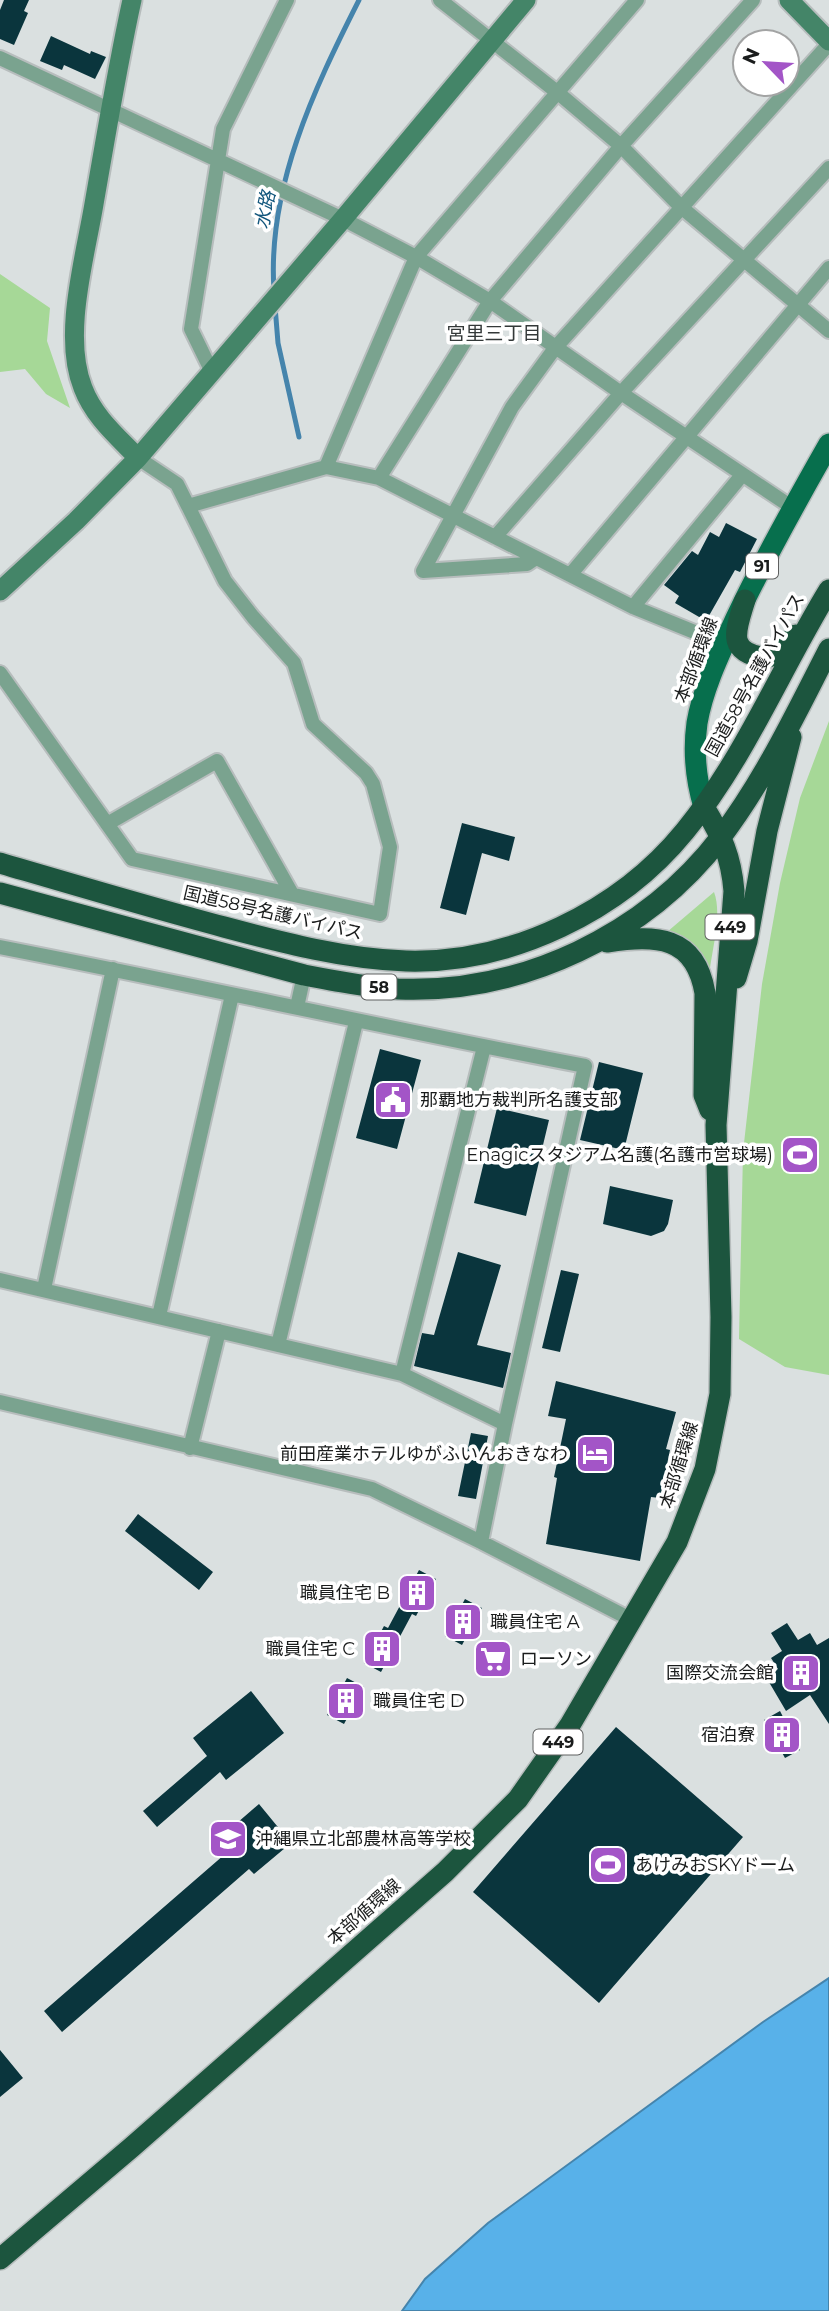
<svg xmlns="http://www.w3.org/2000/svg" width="829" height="2311" font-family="Montserrat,'Noto Sans JP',sans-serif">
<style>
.green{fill:#a6d897}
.water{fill:#58b1e9;stroke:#4584ac;stroke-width:2}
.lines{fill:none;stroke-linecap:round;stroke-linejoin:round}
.stream{stroke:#4584ac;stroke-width:5}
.building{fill:#0a353d}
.street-casing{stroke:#b7bdbd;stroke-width:18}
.secondary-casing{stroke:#b7bdbd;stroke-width:23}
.primary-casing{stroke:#b7bdbd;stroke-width:24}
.highway-casing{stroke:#b7bdbd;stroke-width:24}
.street{stroke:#7aa38f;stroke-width:14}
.secondary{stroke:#448568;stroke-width:19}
.primary{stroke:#076f4d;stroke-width:21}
.highway{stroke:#1c553e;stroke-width:21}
.labels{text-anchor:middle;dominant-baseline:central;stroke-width:7;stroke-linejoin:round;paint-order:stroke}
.shield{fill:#fff;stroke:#5f6060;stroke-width:2}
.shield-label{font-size:16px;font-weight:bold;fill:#1a1c1c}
.street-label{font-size:18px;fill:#1a1c1c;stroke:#fff}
.poi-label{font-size:18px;fill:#1a1c1c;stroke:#fff;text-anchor:start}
.water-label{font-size:19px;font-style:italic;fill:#13577d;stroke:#fff}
.neighbourhood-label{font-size:19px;fill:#333838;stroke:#fff}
</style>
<rect width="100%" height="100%" fill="#dae0e0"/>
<path class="green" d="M0 274 50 308 47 341 70 408 46 394 25 369 0 372Z
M829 721V1375L785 1367 739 1339 743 1152 762 984 780 883 800 798Z
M714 892C722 913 713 946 710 968L707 969 667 932Z"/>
<path class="water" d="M829 1978V2311H402L425 2279 488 2223 763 2022Z"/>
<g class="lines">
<path class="stream" d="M274 290C267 188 314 89 359 0
M275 306 278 343 299 437"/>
</g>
<path class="building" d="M4 0H29L24 11 28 13 14 45 0 39V10Z
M51 36 90 54 91 51 106 57 95 79 64 65 62 70 40 61Z
M726 523 757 539 740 572 735 570 706 621 675 603 679 596 664 585 692 551 698 555 710 532 719 537Z
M462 823 515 837 509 861 482 853 466 915 440 908Z
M380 1049 421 1060 397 1149 356 1138Z
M599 1062 643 1073 624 1150 580 1140Z
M497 1108 549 1120 526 1216 474 1203Z
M610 1186 673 1200 668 1224 664 1231 651 1236 603 1224Z
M458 1252 501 1265 477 1345 511 1353 503 1388 414 1366 422 1333 434 1335Z
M561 1270 579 1274 560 1352 542 1348Z
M556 1381 676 1412 666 1449 670 1450 660 1498 651 1497 640 1561 546 1544 557 1478 554 1477 566 1419 548 1416Z
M471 1433 488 1436 476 1499 458 1496Z
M138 1514 213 1572 199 1590 125 1531Z
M419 1570 436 1579 416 1616 412 1614 381 1672 364 1663 384 1626 388 1628Z
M465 1599 482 1608 462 1645 445 1636Z
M787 1623 798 1640 810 1633 817 1645 829 1638V1724L810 1695 786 1711 766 1677 778 1669 771 1658 782 1651 771 1633Z
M347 1678 364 1687 344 1724 327 1715Z
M251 1691 284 1733 226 1780 220 1772 157 1827 143 1811 207 1756 193 1738Z
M780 1711 800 1750 785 1758 764 1720Z
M616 1727 743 1837 599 2003 473 1892Z
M259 1804 291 1843 254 1874 249 1869 62 2032 44 2011 232 1848 222 1836Z
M0 2050 23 2078 0 2097Z"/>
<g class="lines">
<defs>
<path id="street" d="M440 0 557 92 621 146 681 207 829 331
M0 58 343 219 416 257 490 301 621 393 793 508
M211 370 191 329 223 129 287 0
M138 458 177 484 188 506 326 467 379 478 633 607 724 644
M326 467 416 257 637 0
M379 478 490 301 621 146 753 0
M495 537 621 393 829 168
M536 558 527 564 423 571 512 407 555 348 829 44
M570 575 829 268
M633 607 742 475
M0 673 132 859 380 914 390 847 373 784 366 773 313 724 294 663 253 617 225 581 188 506
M107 824 217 761 292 894
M0 947C196 985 390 1029 585 1066L505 1424 481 1542
M297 1007 304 975
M0 1280 402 1374 505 1424
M44 1289 113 969
M159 1316 232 995
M278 1345 356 1022
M402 1374 484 1047
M0 1402 372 1489 481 1542 632 1620
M190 1448 219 1331"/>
<path id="secondary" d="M132 0C117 68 106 136 94 204 85 258 62 336 83 388 94 417 117 436 138 458
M789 0 829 41
M0 591 76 521 138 458 343 219 526 0"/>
<path id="primary" d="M704 807C696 780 693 752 697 723 703 687 721 651 736 618 764 559 796 502 829 444"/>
<path id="highway" d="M745 600C736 630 725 652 766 658L777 654 796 635
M0 863C75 885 149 907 224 927 284 943 345 959 406 961 511 964 620 911 685 831 745 758 780 670 829 590
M0 893 304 975C335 981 366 987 398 989 522 994 646 935 721 837 765 779 796 713 829 649
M607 942C656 935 695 935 705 993L704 1095 710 1110
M736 978 747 941 767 831 791 737
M0 2259 132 2147 445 1872 518 1799 570 1725 677 1542 705 1469 720 1394 721 1317 716 1125 734 891C731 856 722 837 704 807"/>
</defs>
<use href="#street" class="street-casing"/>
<use href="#secondary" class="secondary-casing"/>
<use href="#primary" class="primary-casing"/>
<use href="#highway" class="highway-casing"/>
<use href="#street" class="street"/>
<use href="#secondary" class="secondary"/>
<use href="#primary" class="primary"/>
<use href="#highway" class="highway"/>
</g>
<defs>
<symbol id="civic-square" viewBox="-11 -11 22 22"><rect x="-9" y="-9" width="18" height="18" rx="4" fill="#a355c7" stroke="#fff"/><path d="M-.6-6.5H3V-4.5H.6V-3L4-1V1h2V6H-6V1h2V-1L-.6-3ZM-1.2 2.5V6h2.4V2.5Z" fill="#fff"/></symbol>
<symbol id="stadium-square" viewBox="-11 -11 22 22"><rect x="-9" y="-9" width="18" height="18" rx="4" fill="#a355c7" stroke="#fff"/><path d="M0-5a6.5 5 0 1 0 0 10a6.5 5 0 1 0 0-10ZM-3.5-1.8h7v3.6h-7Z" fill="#fff"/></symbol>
<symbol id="hotel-square" viewBox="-11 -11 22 22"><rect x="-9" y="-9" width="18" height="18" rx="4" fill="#a355c7" stroke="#fff"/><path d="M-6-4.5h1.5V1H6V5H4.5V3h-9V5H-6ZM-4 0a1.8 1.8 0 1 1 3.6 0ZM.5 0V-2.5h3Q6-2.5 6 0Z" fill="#fff"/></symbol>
<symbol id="building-square" viewBox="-11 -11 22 22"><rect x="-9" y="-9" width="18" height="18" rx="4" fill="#a355c7" stroke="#fff"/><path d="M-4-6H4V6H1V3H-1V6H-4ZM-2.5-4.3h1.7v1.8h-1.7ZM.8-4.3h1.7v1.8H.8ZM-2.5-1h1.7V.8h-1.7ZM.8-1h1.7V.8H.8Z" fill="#fff"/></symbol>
<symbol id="supermarket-square" viewBox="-11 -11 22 22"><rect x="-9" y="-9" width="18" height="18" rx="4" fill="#a355c7" stroke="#fff"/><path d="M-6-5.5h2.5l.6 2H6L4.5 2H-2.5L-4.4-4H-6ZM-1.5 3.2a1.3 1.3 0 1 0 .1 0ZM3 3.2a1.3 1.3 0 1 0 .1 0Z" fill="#fff"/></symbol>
<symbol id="school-square" viewBox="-11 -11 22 22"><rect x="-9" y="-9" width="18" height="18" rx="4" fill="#a355c7" stroke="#fff"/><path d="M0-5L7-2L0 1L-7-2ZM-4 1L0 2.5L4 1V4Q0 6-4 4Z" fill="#fff"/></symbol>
</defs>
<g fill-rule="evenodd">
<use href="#civic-square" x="371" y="1078" width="44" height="44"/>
<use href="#stadium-square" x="778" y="1133" width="44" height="44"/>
<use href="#hotel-square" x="573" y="1432" width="44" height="44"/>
<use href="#building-square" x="395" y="1571" width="44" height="44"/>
<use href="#building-square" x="441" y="1600" width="44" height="44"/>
<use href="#building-square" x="360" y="1627" width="44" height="44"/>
<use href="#supermarket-square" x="471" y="1637" width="44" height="44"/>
<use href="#building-square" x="779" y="1651" width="44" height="44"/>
<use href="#building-square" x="324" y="1679" width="44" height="44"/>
<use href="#building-square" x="760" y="1713" width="44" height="44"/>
<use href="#school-square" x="206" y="1817" width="44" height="44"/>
<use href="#stadium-square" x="586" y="1843" width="44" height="44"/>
</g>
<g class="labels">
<g class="shield">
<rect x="746" y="553.5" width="32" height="25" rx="5"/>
<rect x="705.5" y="914.5" width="49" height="25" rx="5"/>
<rect x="361.5" y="974.5" width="35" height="25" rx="5"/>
<rect x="533.5" y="1729.5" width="49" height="25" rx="5"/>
</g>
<g class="shield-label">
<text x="762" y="566">91</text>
<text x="730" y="927">449</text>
<text x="379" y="987">58</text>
<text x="558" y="1742">449</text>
</g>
<g class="street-label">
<text transform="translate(696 660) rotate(-69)">本部循環線</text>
<text transform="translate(755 675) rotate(-61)">国道58号名護バイパス</text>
<text transform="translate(273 913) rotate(13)">国道58号名護バイパス</text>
<text transform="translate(679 1465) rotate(-73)">本部循環線</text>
<text transform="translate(364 1912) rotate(-41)">本部循環線</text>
</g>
<g class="poi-label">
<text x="420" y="1100">那覇地方裁判所名護支部</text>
<text x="773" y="1155" text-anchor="end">Enagicスタジアム名護(名護市営球場)</text>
<text x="568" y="1454" text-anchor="end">前田産業ホテルゆがふいんおきなわ</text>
<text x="390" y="1593" text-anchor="end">職員住宅 B</text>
<text x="490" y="1622">職員住宅 A</text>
<text x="355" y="1649" text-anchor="end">職員住宅 C</text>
<text x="520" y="1659">ローソン</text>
<text x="774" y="1673" text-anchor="end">国際交流会館</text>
<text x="373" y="1701">職員住宅 D</text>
<text x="755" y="1735" text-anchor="end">宿泊寮</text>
<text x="255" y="1839">沖縄県立北部農林高等学校</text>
<text x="635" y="1865">あけみおSKYドーム</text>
</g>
<g class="water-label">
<text transform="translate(265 210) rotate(-78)">水路</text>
</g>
<g class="neighbourhood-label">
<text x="494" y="333">宮里三丁目</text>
</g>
</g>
<g transform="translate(766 63) rotate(295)"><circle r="33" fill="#ffffff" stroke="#a3a4a4" stroke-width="2"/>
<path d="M0-5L12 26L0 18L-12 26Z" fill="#a355c7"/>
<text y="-10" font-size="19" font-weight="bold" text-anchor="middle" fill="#1a1c1c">N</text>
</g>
</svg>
